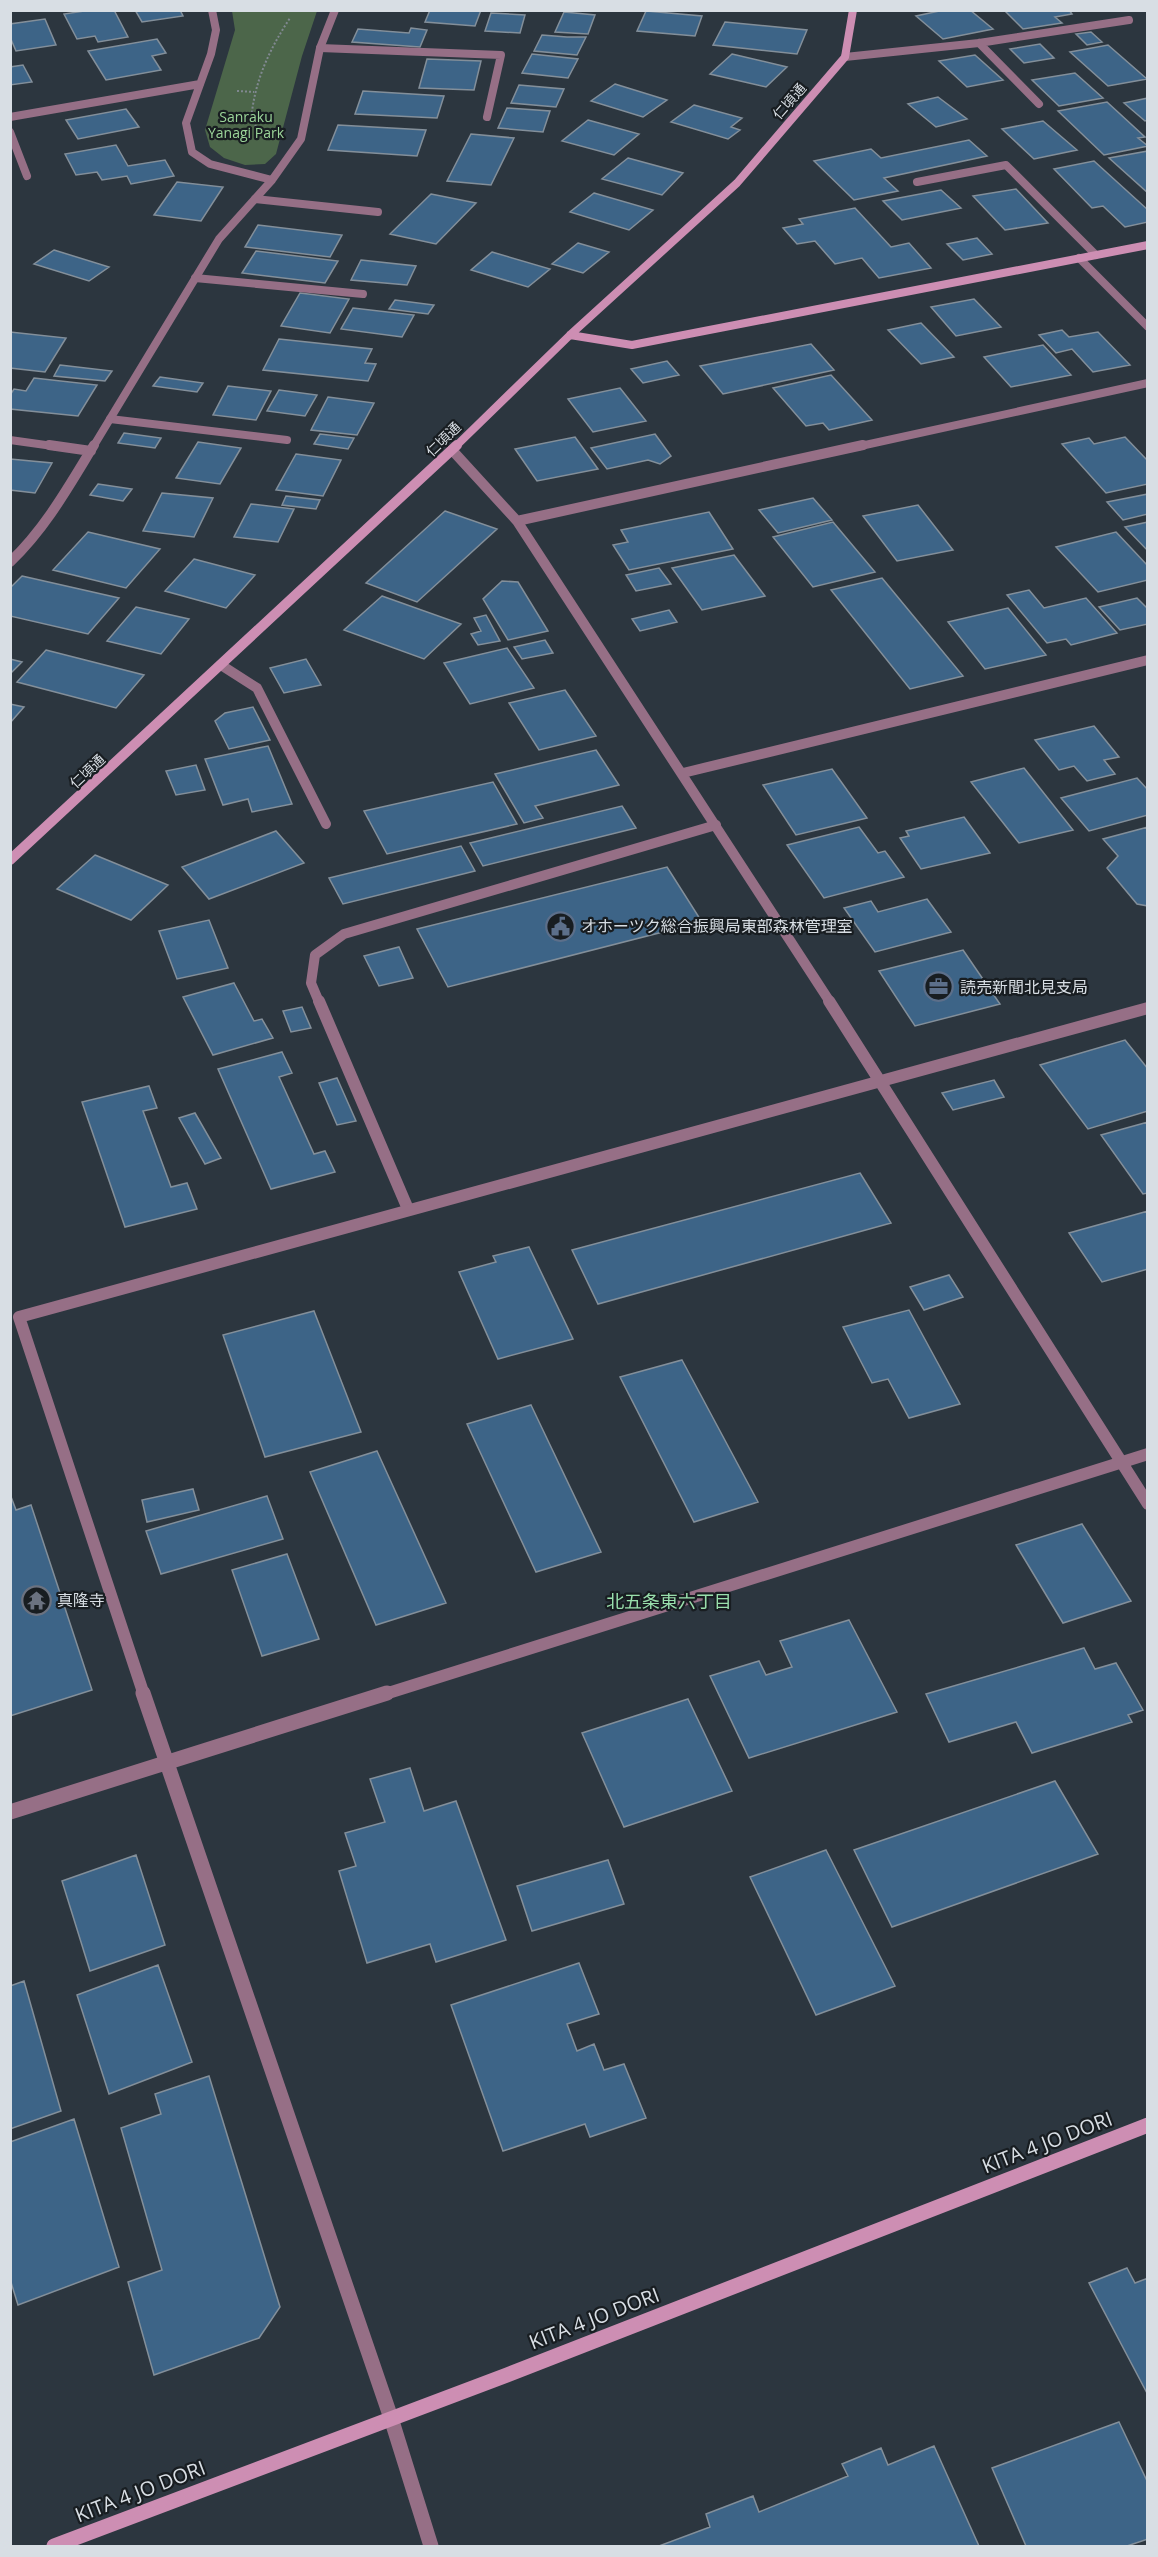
<svg xmlns="http://www.w3.org/2000/svg" width="1158" height="2557" font-family="'Open Sans','Noto Sans JP',sans-serif">
<style>
.green{fill:#4c664a}
.building{fill:#3d6487;stroke:#838f9a;stroke-width:1.5}
.lines{fill:none;stroke-linecap:round;stroke-linejoin:round}
.path{stroke:#818991;stroke-width:2;stroke-dasharray:2 2;stroke-linecap:butt}
.lane-far2{stroke:#966f86;stroke-width:8}
.lane-far1{stroke:#966f86;stroke-width:10}
.lane{stroke:#966f86;stroke-width:12}
.street-far3{stroke:#966f86;stroke-width:8}
.street-far2{stroke:#966f86;stroke-width:10}
.street-far1{stroke:#966f86;stroke-width:12}
.street{stroke:#966f86;stroke-width:15}
.secondary-far2{stroke:#cd8eb3;stroke-width:8}
.secondary-far1{stroke:#cd8eb3;stroke-width:10}
.secondary{stroke:#cd8eb3;stroke-width:15}
.labels{text-anchor:middle;dominant-baseline:central;stroke-width:4.5;stroke-linejoin:round;paint-order:stroke}
.far-street-label{font-size:14px;fill:#d8dee4;stroke:#181d21}
.far-park-label{font-size:14px;fill:#9cd69a;stroke:#181d21}
.poi-label{font-size:16px;fill:#d8dee4;stroke:#181d21;text-anchor:start}
.neighbourhood-label{font-size:18px;fill:#99dfac;stroke:#181d21}
.near-street-label{font-size:20px;fill:#d8dee4;stroke:#181d21}
</style>
<rect width="100%" height="100%" fill="#2c363f"/>
<path class="green" d="M232 11H317L302 56 276 154 265 164 245 165 224 158 210 147 205 130 235 30Z"/>
<path class="building" d="M91 10H114L128 37 98 42 95 36 77 39 64 14Z
M135 10H180L183 16 142 22Z
M430 10H481L475 26 425 22Z
M944 10H970L993 29 943 39 916 16Z
M1004 10H1069L1072 14 1055 17 1062 23 1023 29Z
M646 11 702 16 695 36 637 31Z
M564 12 595 15 588 34 555 32Z
M491 13 525 15 520 33 485 31Z
M45 19 56 45 16 51 10 37V24Z
M725 22 807 30 797 54 713 45Z
M411 28 427 30 420 47 352 42 358 29 409 33Z
M1091 32 1102 42 1087 45 1076 34Z
M542 35 567 37H586L577 55 534 51Z
M157 39 166 53 152 56 161 70 106 80 88 51Z
M1040 44 1054 58 1024 63 1010 49Z
M1108 45 1147 79 1108 86 1070 52Z
M532 54 578 59 568 78 522 73Z
M732 54 787 67 766 87 710 74Z
M975 55 1003 80 967 87 939 61Z
M427 59 481 61 474 90 419 88Z
M23 65 32 82 10 85V67Z
M1075 73 1103 98 1059 106 1032 80Z
M615 84 667 100 643 117 591 101Z
M519 85 564 89 556 107 511 103Z
M363 91 444 96 437 118 355 114Z
M938 97 967 119 936 127 908 104Z
M1148 98V120L1145 121 1124 103Z
M1107 102 1145 137 1138 138 1148 146 1104 155 1058 111Z
M694 105 742 118 731 127 740 130 728 139 671 122Z
M507 108 550 111 543 132 498 128Z
M126 109 139 127 78 139 66 120Z
M588 120 639 134 614 155 562 141Z
M1043 121 1077 150 1034 159 1002 129Z
M338 125 426 130 417 156 328 150Z
M471 134 514 138 491 185 447 181Z
M969 140 987 156 884 178 898 191 854 200 814 161 871 149 881 158Z
M116 145 128 166 165 160 174 176 131 184 127 176 102 180 97 172 76 175 65 154Z
M1148 151V193L1109 158Z
M628 158 683 173 662 195 602 179Z
M1094 161 1148 210V222L1125 227 1103 206 1092 208 1054 169Z
M177 182 223 187 201 221 154 215Z
M1016 189 1048 223 1005 230 973 196Z
M941 190 961 208 902 220 883 201Z
M594 193 653 210 629 230 570 212Z
M431 194 476 203 436 244 390 234Z
M855 208 891 247 909 243 931 268 879 278 862 258 835 264 815 241 797 244 783 228 803 224 799 219Z
M258 225 342 235 330 257 245 247Z
M977 238 992 254 963 260 947 244Z
M578 243 609 252 583 273 552 264Z
M54 250 109 267 89 281 34 264Z
M256 251 338 261 325 283 242 273Z
M492 252 550 269 528 287 471 270Z
M361 260 416 266 407 285 351 280Z
M300 293 349 299 330 333 281 326Z
M974 299 1001 327 956 336 931 307Z
M395 300 434 305 428 314 389 309Z
M353 308 414 315 402 337 341 329Z
M921 323 954 357 921 364 888 330Z
M1062 330 1069 337 1098 332 1130 365 1093 372 1072 349 1056 353 1039 335Z
M10 332 66 338 45 372 10 368Z
M279 339 372 349 365 363 376 364 368 381 263 370Z
M811 344 834 370 723 394 700 366Z
M1043 345 1071 375 1011 387 984 357Z
M667 361 679 375 643 383 631 369Z
M60 365 112 371 105 381 54 376Z
M831 375 872 420 829 430 823 423 806 426 773 388Z
M160 377 203 383 197 392 153 386Z
M34 378 97 385 78 416 10 409V395L14 389 26 391Z
M228 386 271 391 256 420 213 415Z
M620 388 646 421 593 432 568 399Z
M279 390 317 395 305 416 267 411Z
M328 397 374 403 357 435 311 430Z
M124 433 161 438 155 448 118 443Z
M320 434 354 438 348 449 314 444Z
M655 434 671 456 660 464 648 460 607 469 591 448Z
M575 437 598 469 537 481 515 449Z
M1125 437 1148 461V484L1106 493 1062 444 1089 438 1094 444Z
M198 442 241 448 220 484 176 478Z
M296 454 341 460 323 496 276 490Z
M10 459 52 463 35 493 10 490Z
M98 484 132 489 123 501 90 495Z
M162 493 213 498 194 537 143 531Z
M1148 494V514L1123 520 1107 502Z
M286 496 320 500 316 509 282 505Z
M813 498 832 520 778 533 759 510Z
M251 504 294 509 278 542 234 537Z
M918 505 953 550 897 561 863 516Z
M445 511 497 529 417 602 366 583Z
M709 512 733 549 629 570 613 545 628 542 621 530Z
M833 522 875 572 813 587 773 537Z
M1148 522V551L1125 527Z
M88 532 160 549 126 588 53 570Z
M1116 532 1148 566V580L1098 592 1056 547Z
M734 555 765 596 702 610 672 568Z
M194 559 255 575 226 608 165 591Z
M659 568 671 584 636 591 626 575Z
M22 576 119 598 88 634 10 616V588Z
M882 578 963 676 910 689 831 590Z
M502 581 518 582 548 631 508 640 483 599Z
M1029 590 1044 608 1086 598 1117 633 1071 645 1066 639 1047 643 1007 595Z
M382 596 461 624 424 659 344 630Z
M1137 598 1148 609V624L1120 630 1099 607Z
M136 607 189 619 161 654 107 641Z
M1008 608 1046 655 985 669 948 622Z
M669 610 677 622 640 631 632 619Z
M486 615 500 641 478 645 471 634 481 631 474 618Z
M545 640 553 653 522 659 514 647Z
M507 648 534 688 470 704 444 663Z
M46 650 144 675 116 708 17 682Z
M10 659 22 662 10 674Z
M306 659 321 685 284 693 270 668Z
M565 690 596 736 539 750 509 703Z
M10 704 24 707 10 723Z
M253 707 270 740 229 749 215 721 225 713Z
M1094 726 1119 757 1104 760 1115 774 1087 781 1074 766 1059 770 1035 740Z
M268 746 292 804 252 812 248 799 223 805 205 759Z
M596 750 619 785 535 806 543 818 524 823 495 774Z
M196 765 205 790 176 795 166 771Z
M1024 768 1073 830 1019 843 971 782Z
M832 769 867 818 796 835 763 785Z
M1137 778 1148 790V815L1089 831 1061 798Z
M493 782 517 824 387 854 364 811Z
M622 806 636 828 483 866 470 843Z
M964 817 990 853 921 869 900 838 909 836 906 831Z
M859 827 878 853 885 851 904 877 824 898 787 845Z
M1148 827V906L1137 904 1107 868 1118 856 1103 839Z
M276 831 304 863 209 899 182 867Z
M461 846 475 871 343 904 329 878Z
M95 855 168 885 131 920 57 889Z
M667 867 702 922 448 987 417 929Z
M927 899 951 932 875 952 844 908 871 901 878 912Z
M209 920 228 968 177 979 159 931Z
M399 947 413 978 379 986 364 956Z
M963 950 1000 1004 915 1026 879 971Z
M234 983 254 1021 262 1019 273 1038 213 1055 183 997Z
M302 1007 311 1028 291 1032 283 1011Z
M1125 1040 1148 1069V1111L1088 1129 1040 1065Z
M282 1052 292 1073 279 1077 314 1154 325 1151 335 1172 271 1189 218 1069Z
M337 1078 356 1121 337 1125 319 1083Z
M994 1080 1004 1097 953 1110 942 1093Z
M149 1086 157 1108 143 1111 171 1187 187 1183 197 1209 125 1227 82 1102Z
M195 1113 221 1158 205 1164 179 1118Z
M1148 1122V1193L1143 1194 1101 1135Z
M860 1173 891 1223 598 1304 572 1250Z
M1148 1211V1269L1102 1282 1069 1233Z
M529 1247 573 1339 498 1359 459 1272 496 1262 493 1256Z
M949 1275 963 1297 924 1310 910 1287Z
M909 1310 960 1404 909 1418 888 1379 872 1383 843 1327Z
M314 1311 361 1432 265 1457 223 1335Z
M682 1360 758 1502 694 1522 620 1377Z
M531 1405 601 1552 536 1572 467 1424Z
M377 1451 446 1603 376 1625 310 1472Z
M193 1489 199 1510 147 1522 142 1500Z
M10 1494 16 1510 31 1505 92 1690 10 1716Z
M267 1496 283 1539 161 1574 146 1531Z
M1082 1524 1131 1601 1063 1623 1016 1545Z
M287 1554 319 1639 262 1656 232 1570Z
M849 1620 897 1712 749 1758 710 1676 759 1661 766 1675 792 1667 780 1641Z
M1084 1648 1095 1669 1116 1663 1143 1710 1128 1715 1132 1722 1032 1753 1016 1722 949 1742 926 1694Z
M688 1699 732 1791 624 1827 582 1733Z
M410 1768 424 1811 456 1801 506 1940 436 1962 430 1944 367 1963 339 1871 356 1866 345 1833 385 1822 370 1779Z
M1055 1781 1098 1854 892 1927 854 1850Z
M826 1850 895 1986 816 2015 750 1877Z
M136 1855 165 1945 90 1971 62 1881Z
M608 1860 624 1904 532 1931 517 1886Z
M579 1963 599 2014 567 2024 577 2051 594 2044 604 2070 624 2064 646 2118 590 2137 585 2124 503 2151 451 2005Z
M158 1965 192 2062 109 2094 77 1995Z
M24 1981 61 2111 10 2129V1986Z
M209 2076 280 2307 259 2338 154 2375 128 2282 162 2270 121 2128 161 2114 155 2094Z
M74 2119 119 2267 18 2305 10 2279V2142Z
M1127 2268 1135 2283 1148 2278V2395L1089 2283Z
M1119 2422 1148 2483V2539L1127 2546H1026L992 2468Z
M934 2446 979 2546H659L710 2527 706 2514 753 2496 759 2512 848 2476 842 2464 881 2448 888 2465Z"/>
<g class="lines">
<path class="path" d="M237 91 254 92
M262 132 251 121C254 82 269 50 290 18"/>
<path class="lane-far2" d="M320 48 501 55 487 117
M10 132 27 176
M917 182 1006 165 1096 255
M255 199 378 212
M195 278 363 294
M110 419 287 440"/>
<path class="lane-far1" d="M221 665 257 688 326 824
M319 1002 311 983 315 955 344 934 716 825"/>
<path class="lane" d="M319 1001 408 1209"/>
<path class="street-far3" d="M212 10 216 30 211 54 186 123 192 152 210 164 272 180
M979 43 1039 104
M845 57 979 43 1129 20
M10 117 200 84
M1079 258 1148 327
M10 440 60 447
M93 447 219 239 272 180 301 139 320 48 335 10
M856 447 1148 383"/>
<path class="street-far2" d="M49 445 91 451
M452 450 517 521 830 1002
M517 521 863 445
M10 562C45 529 69 486 94 445
M683 773 1148 660"/>
<path class="street-far1" d="M829 1001 1148 1504
M144 1695 19 1317 1148 1008
M382 1695 1148 1454"/>
<path class="street" d="M143 1693 391 2418 431 2546
M10 1812 387 1693"/>
<path class="secondary-far2" d="M570 335 632 345 1148 245
M455 447 570 335 737 183 845 57 853 10"/>
<path class="secondary-far1" d="M10 860 457 445"/>
<path class="secondary" d="M54 2546 507 2375 1148 2125"/>
</g>
<defs>
<symbol id="civic-ring" viewBox="-11 -11 22 22"><circle r="9.5" fill="#181d21" stroke="#5c6f8a" stroke-width="1.5"/><path d="M-.6-6.5H3V-4.5H.6V-3L4-1V1h2V6H-6V1h2V-1L-.6-3ZM-1.2 2.5V6h2.4V2.5Z" fill="#5c6f8a"/></symbol>
<symbol id="office-ring" viewBox="-11 -11 22 22"><circle r="9.5" fill="#181d21" stroke="#5c6f8a" stroke-width="1.5"/><path d="M-6-3h4V-5.5h4V-3h4V5H-6ZM-1-4.5V-3h2v-1.5ZM-6 0V1H6V0Z" fill="#5c6f8a"/></symbol>
<symbol id="temple-ring" viewBox="-11 -11 22 22"><circle r="9.5" fill="#181d21" stroke="#6b7280" stroke-width="1.5"/><path d="M0-6L5-2H3V0L6.5 2.5H4V6H1.5V3h-3V6H-4V2.5H-6.5L-3 0V-2H-5Z" fill="#6b7280"/></symbol>
</defs>
<g fill-rule="evenodd">
<use href="#civic-ring" x="544" y="910" width="33" height="33"/>
<use href="#office-ring" x="922" y="970" width="33" height="33"/>
<use href="#temple-ring" x="20" y="1584" width="33" height="33"/>
</g>
<g class="labels">
<g class="far-street-label">
<text transform="translate(789 101) rotate(-49)">仁頃通</text>
<text transform="translate(443 439) rotate(-44)">仁頃通</text>
<text transform="translate(87 771) rotate(-43)">仁頃通</text>
</g>
<g class="far-park-label">
<text x="246" y="116">Sanraku<tspan x="246" dy="16">Yanagi Park</tspan></text>
</g>
<g class="poi-label">
<text x="581" y="926">オホーツク総合振興局東部森林管理室</text>
<text x="960" y="987">読売新聞北見支局</text>
<text x="57" y="1600">真隆寺</text>
</g>
<g class="neighbourhood-label">
<text x="669" y="1601">北五条東六丁目</text>
</g>
<g class="near-street-label">
<text transform="translate(1047 2142) rotate(-21)">KITA 4 JO DORI</text>
<text transform="translate(594 2318) rotate(-21)">KITA 4 JO DORI</text>
<text transform="translate(140 2491) rotate(-21)">KITA 4 JO DORI</text>
</g>
</g>
<rect width="1158" height="2557" fill="none" stroke="#d8dee4" stroke-width="24"/>
</svg>
